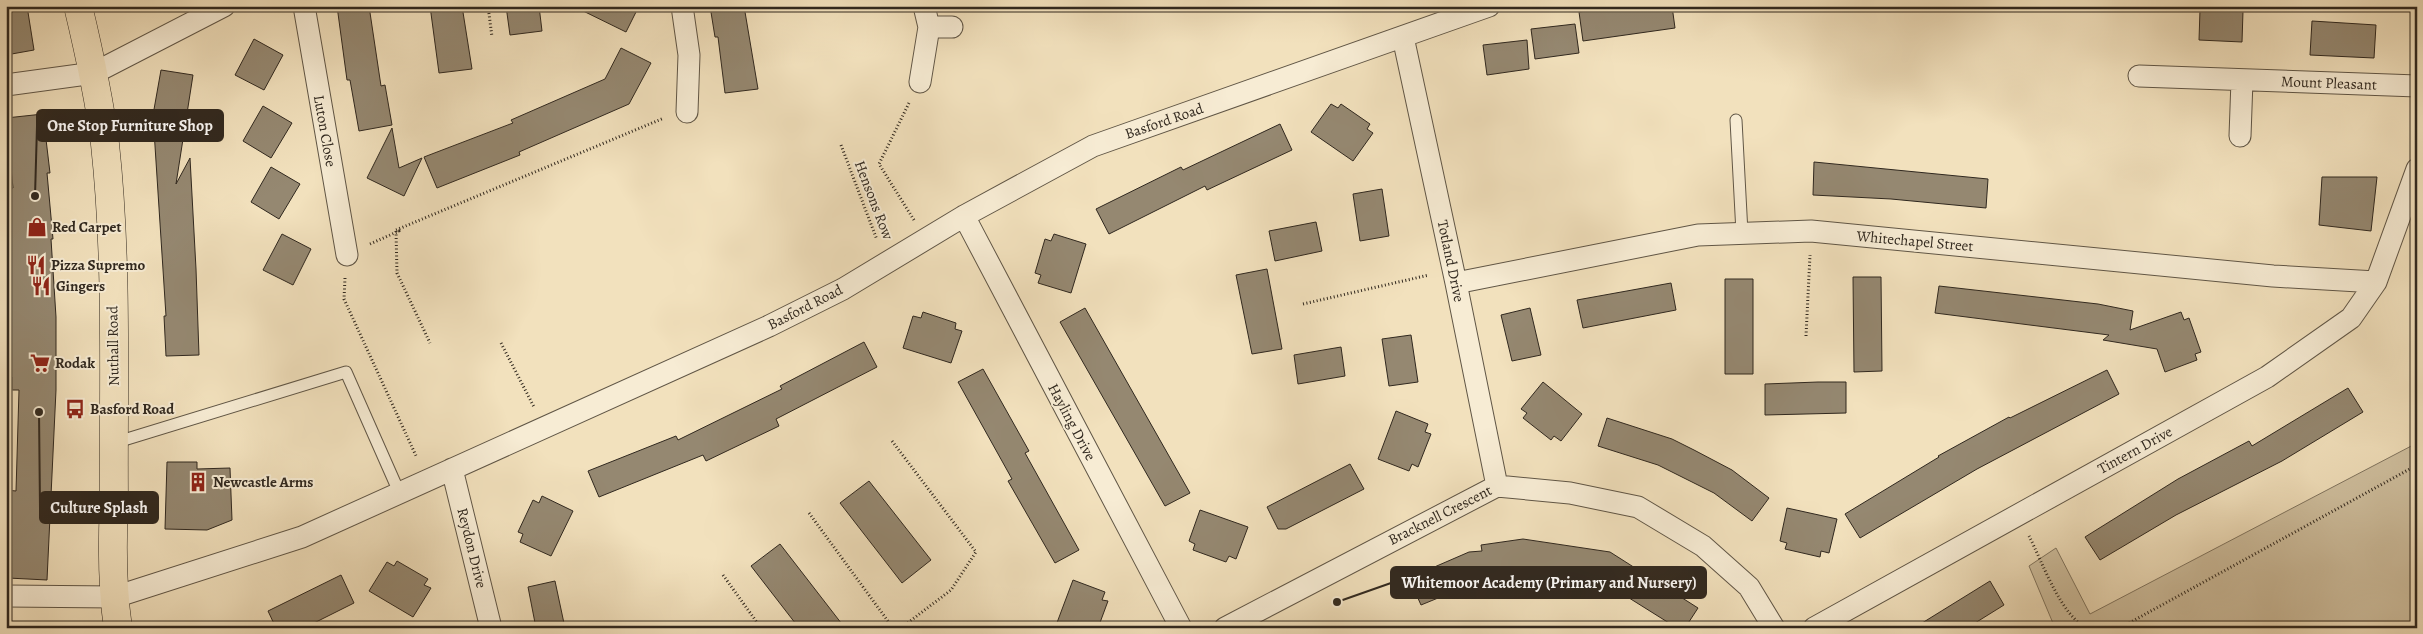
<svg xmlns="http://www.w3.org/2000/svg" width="2423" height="634" font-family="Alegreya,serif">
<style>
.green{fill:#d1c2a2;stroke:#807560}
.building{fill:#958871;stroke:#30281f}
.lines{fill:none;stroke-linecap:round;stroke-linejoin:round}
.service-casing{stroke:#605646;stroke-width:13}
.minor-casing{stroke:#605646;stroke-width:23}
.trunk-casing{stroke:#30281f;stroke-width:29}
.path{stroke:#30281f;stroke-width:3;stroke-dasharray:1 2.5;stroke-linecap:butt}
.service{stroke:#f7ecd4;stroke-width:11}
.minor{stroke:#f7ecd4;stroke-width:21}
.trunk{stroke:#f2e1bd;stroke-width:28}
.labels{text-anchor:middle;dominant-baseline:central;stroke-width:4;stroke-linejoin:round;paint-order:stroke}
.street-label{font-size:15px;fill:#30281f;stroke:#f7ecd4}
.poi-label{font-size:15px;font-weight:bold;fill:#30281f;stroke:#f7ecd4;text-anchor:start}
.leader{fill:none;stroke:#30281f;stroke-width:2}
.callout-dot{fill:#30281f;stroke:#f7ecd4;stroke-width:2}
.callout{fill:#30281f;stroke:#30281f;stroke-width:2}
.callout-label{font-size:16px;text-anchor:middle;font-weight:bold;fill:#fff}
</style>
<rect width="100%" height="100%" fill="#f2e1bd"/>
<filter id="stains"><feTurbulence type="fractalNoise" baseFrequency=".004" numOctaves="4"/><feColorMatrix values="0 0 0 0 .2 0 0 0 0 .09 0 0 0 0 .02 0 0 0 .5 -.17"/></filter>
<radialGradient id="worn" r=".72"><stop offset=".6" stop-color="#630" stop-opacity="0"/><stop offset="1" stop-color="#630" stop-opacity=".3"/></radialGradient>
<path class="green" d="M2417 443V628H2055L2029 566 2056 548 2090 614Z"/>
<path class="building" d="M6 6H27L34 50 6 55Z
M337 6H369L381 86 385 85 392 125 359 131 350 80H347Z
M430 6H462L472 69 439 73Z
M506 6H539L542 31 510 35Z
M573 6H639L626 32Z
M710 6H744L758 89 725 93 718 37H715Z
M1624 6H1672L1675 28 1583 41 1579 12Z
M2200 10 2243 11 2242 42 2199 40Z
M2312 21 2376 25 2374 58 2310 55Z
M1575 24 1579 53 1535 59 1531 29Z
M254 39 283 55 264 90 235 75Z
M1527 40 1529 69 1487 75 1483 45Z
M621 48 651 63 629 104 519 152 520 155 437 188 424 157 513 123 511 120 605 79Z
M161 70 193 75 176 184 190 158 196 269 199 355 166 356 164 316H166L153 115Z
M1331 104 1338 108 1341 104 1370 124 1367 129 1373 133 1353 161 1311 132Z
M263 106 292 123 271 158 243 141Z
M43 114 50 173H47L53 239H51L56 317V390L47 580 8 578 11 516H6V490L16 491 19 390H12V377H6V188H13L6 118Z
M1280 124 1292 150 1207 190 1205 186 1109 234 1096 209 1181 167 1183 170Z
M392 128 399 168 422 158 404 196 367 178Z
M1814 162 1988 179 1986 208 1891 199 1813 195Z
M271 167 300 184 279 219 251 202Z
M2322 177H2377L2371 231 2319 225Z
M1382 189 1389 236 1360 241 1353 194Z
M1316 222 1322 251 1275 261 1269 231Z
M282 234 311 249 293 285 263 270Z
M1054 234 1086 244 1071 293 1038 283 1041 275 1035 273 1045 239 1051 241Z
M1267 269 1282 349 1252 354 1236 275Z
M1853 277H1881L1882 371 1854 372Z
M1725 279H1753V374H1725Z
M1671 283 1676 310 1583 328 1577 300Z
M1939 286 2098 304 2133 311 2130 330 2181 312 2184 320 2189 318 2201 352 2195 354 2197 360 2165 372 2157 349 2103 340 2109 335 1935 313Z
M1085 308 1190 493 1165 506 1060 322Z
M1530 308 1541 355 1512 361 1501 315Z
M923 312 956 323 955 329 962 331 951 363 903 348 913 316 921 318Z
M1411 335 1418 382 1389 386 1382 339Z
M864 342 877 367 776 419 779 426 706 461 703 455 599 497 588 471 676 436 678 440 782 389 780 386Z
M1341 347 1345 376 1298 384 1294 355Z
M983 369 1029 451 1025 453 1079 550 1055 563 1008 481 1012 479 958 382Z
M2107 370 2119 394 1977 469 1860 538 1845 514 1939 457 1938 456 2009 417 2010 418Z
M1543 382 1582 414 1561 441 1554 436 1551 440 1523 418 1527 413 1521 409Z
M1818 382H1846V413L1765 415V384Z
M2348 388 2363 412 2282 461 2176 515 2100 560 2085 537 2178 479 2249 441 2252 446Z
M1396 411 1428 424 1425 432 1431 434 1418 467 1412 464 1409 471 1378 459Z
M1607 418 1672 439 1694 450 1732 470 1769 498 1752 521 1714 493 1658 465 1598 446Z
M167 462H197V469L230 468 232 520 207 530 165 529Z
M1350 464 1364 489 1286 529H1278L1267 507Z
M869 481 931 560 902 583 840 503Z
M542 496 573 511 551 556 520 542 523 534 518 532 533 500 539 503Z
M1787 508 1837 519 1829 553 1821 551 1820 557 1785 549 1787 543 1780 541Z
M1200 510 1248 527 1236 559 1229 556 1226 562 1193 550 1195 544 1189 541Z
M1523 539 1610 552 1698 608 1685 628H1677L1602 581 1528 570 1530 579 1460 589 1421 605 1409 578 1469 552 1482 551 1481 545Z
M780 544 845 628H799L751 566Z
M397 561 428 579 424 585 431 588 413 617 369 591 387 562 394 566Z
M341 575 354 603 304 628H276L268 611Z
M1073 580 1105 592 1102 600 1108 601 1098 628H1055Z
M555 581 565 628H536L528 587Z
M1990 581 2004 605 1967 628H1914Z"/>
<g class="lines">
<defs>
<path id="service" d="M1736 120 1742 233
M114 443 346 372 399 492"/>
<path id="minor" d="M304 6 347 255
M682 6 689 55 687 112
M929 27H952
M1403 37 1456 283 1497 486
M2139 76 2417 86
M920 82 929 27 924 6
M6 85 94 73 224 6
M2240 136 2242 80
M964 216 1181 628
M1456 283 1698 235 1811 231 2273 276 2376 282
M452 469 491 628
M6 596 115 597 302 537 769 326 843 289 964 216 1093 146 1489 6
M1225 628 1497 486 1570 493 1638 507 1703 546 1749 587 1774 628
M1814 628 2267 377 2351 318 2376 282 2417 169"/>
<path id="trunk" d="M78 6C89 52 99 97 105 144 118 263 113 384 114 503 112 545 112 587 118 628"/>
</defs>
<use href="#service" class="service-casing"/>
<use href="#minor" class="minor-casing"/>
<use href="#trunk" class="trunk-casing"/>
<path class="path" d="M488 6 492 37
M909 103 879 164 914 220
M841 145 877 240
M396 231 397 273 430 343
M370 244 399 231 396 230 664 118
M345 278 344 299 417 458
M1303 304 1429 275
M1806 336 1810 255
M501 343 534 407
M892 441 976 552 951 590 901 628
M809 513 893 628
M2029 536C2042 561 2062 619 2088 628
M723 575 761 628
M2120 628 2417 465"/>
<use href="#service" class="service"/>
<use href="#minor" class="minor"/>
<use href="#trunk" class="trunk"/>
</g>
<defs>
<symbol id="shop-bare" viewBox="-9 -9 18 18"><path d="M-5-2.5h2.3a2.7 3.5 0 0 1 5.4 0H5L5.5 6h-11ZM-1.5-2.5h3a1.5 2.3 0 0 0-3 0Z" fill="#8f2418" stroke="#f7ecd4" stroke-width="2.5" paint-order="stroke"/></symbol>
<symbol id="restaurant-bare" viewBox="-9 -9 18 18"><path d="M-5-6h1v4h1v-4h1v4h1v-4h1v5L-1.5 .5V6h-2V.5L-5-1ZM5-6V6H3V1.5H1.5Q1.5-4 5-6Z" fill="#8f2418" stroke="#f7ecd4" stroke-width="2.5" paint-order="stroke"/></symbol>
<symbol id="supermarket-bare" viewBox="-9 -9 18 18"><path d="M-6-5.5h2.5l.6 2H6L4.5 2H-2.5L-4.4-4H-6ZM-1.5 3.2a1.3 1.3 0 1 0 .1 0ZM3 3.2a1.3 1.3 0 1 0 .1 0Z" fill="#8f2418" stroke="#f7ecd4" stroke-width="2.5" paint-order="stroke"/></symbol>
<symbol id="bus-bare" viewBox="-9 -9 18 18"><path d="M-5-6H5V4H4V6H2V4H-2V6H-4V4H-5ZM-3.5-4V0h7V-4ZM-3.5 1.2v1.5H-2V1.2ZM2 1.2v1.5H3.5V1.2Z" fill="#8f2418" stroke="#f7ecd4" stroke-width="2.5" paint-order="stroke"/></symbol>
<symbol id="building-bare" viewBox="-9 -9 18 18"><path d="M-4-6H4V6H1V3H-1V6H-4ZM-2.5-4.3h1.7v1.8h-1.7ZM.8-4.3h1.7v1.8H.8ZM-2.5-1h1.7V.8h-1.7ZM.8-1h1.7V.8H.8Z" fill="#8f2418" stroke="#f7ecd4" stroke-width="2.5" paint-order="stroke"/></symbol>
</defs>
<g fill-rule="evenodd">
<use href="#shop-bare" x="23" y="213" width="28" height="28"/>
<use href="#restaurant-bare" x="22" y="251" width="28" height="28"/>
<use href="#restaurant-bare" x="27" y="272" width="28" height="28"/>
<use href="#supermarket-bare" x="26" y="349" width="28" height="28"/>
<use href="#bus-bare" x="61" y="395" width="28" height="28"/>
<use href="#building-bare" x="184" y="468" width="28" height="28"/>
</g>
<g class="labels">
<g class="street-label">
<text transform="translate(2329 83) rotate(2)">Mount Pleasant</text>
<text transform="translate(1164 121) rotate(-19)">Basford Road</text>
<text transform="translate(325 131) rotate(80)">Luton Close</text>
<text transform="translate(874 200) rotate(69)">Hensons Row</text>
<text transform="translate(1915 241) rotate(5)">Whitechapel Street</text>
<text transform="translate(1451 261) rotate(78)">Totland Drive</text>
<text transform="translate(805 307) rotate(-27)">Basford Road</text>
<text transform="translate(113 346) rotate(-91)">Nuthall Road</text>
<text transform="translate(1072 422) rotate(62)">Hayling Drive</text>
<text transform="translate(2135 450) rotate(-29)">Tintern Drive</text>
<text transform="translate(1440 515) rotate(-27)">Bracknell Crescent</text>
<text transform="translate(472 548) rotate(76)">Reydon Drive</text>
</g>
<g class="poi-label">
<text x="52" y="227">Red Carpet</text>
<text x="51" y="265">Pizza Supremo</text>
<text x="56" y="286">Gingers</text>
<text x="55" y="363">Rodak</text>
<text x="90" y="409">Basford Road</text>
<text x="213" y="482">Newcastle Arms</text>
</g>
</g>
<path class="leader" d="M35 196L37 126M39 412L40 508M1337 602L1391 583"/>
<g class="callout-dot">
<circle cx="35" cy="196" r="5"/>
<circle cx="39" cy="412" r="5"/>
<circle cx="1337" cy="602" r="5"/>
</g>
<g class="callout">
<rect x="37" y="110" width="186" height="31" rx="5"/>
<rect x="40" y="492" width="118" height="31" rx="5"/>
<rect x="1391" y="567" width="315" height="31" rx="5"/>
</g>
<g class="callout-label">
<text x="130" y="131">One Stop Furniture Shop</text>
<text x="99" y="513">Culture Splash</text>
<text x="1549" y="588">Whitemoor Academy (Primary and Nursery)</text>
</g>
<rect width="2423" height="634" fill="none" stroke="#f2e1bd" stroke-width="25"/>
<rect x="8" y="8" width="2408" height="619" fill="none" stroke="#30281f" stroke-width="2.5"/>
<rect x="12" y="12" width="2398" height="609" fill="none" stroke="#30281f"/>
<rect width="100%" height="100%" filter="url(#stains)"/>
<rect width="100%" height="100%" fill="url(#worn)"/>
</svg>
